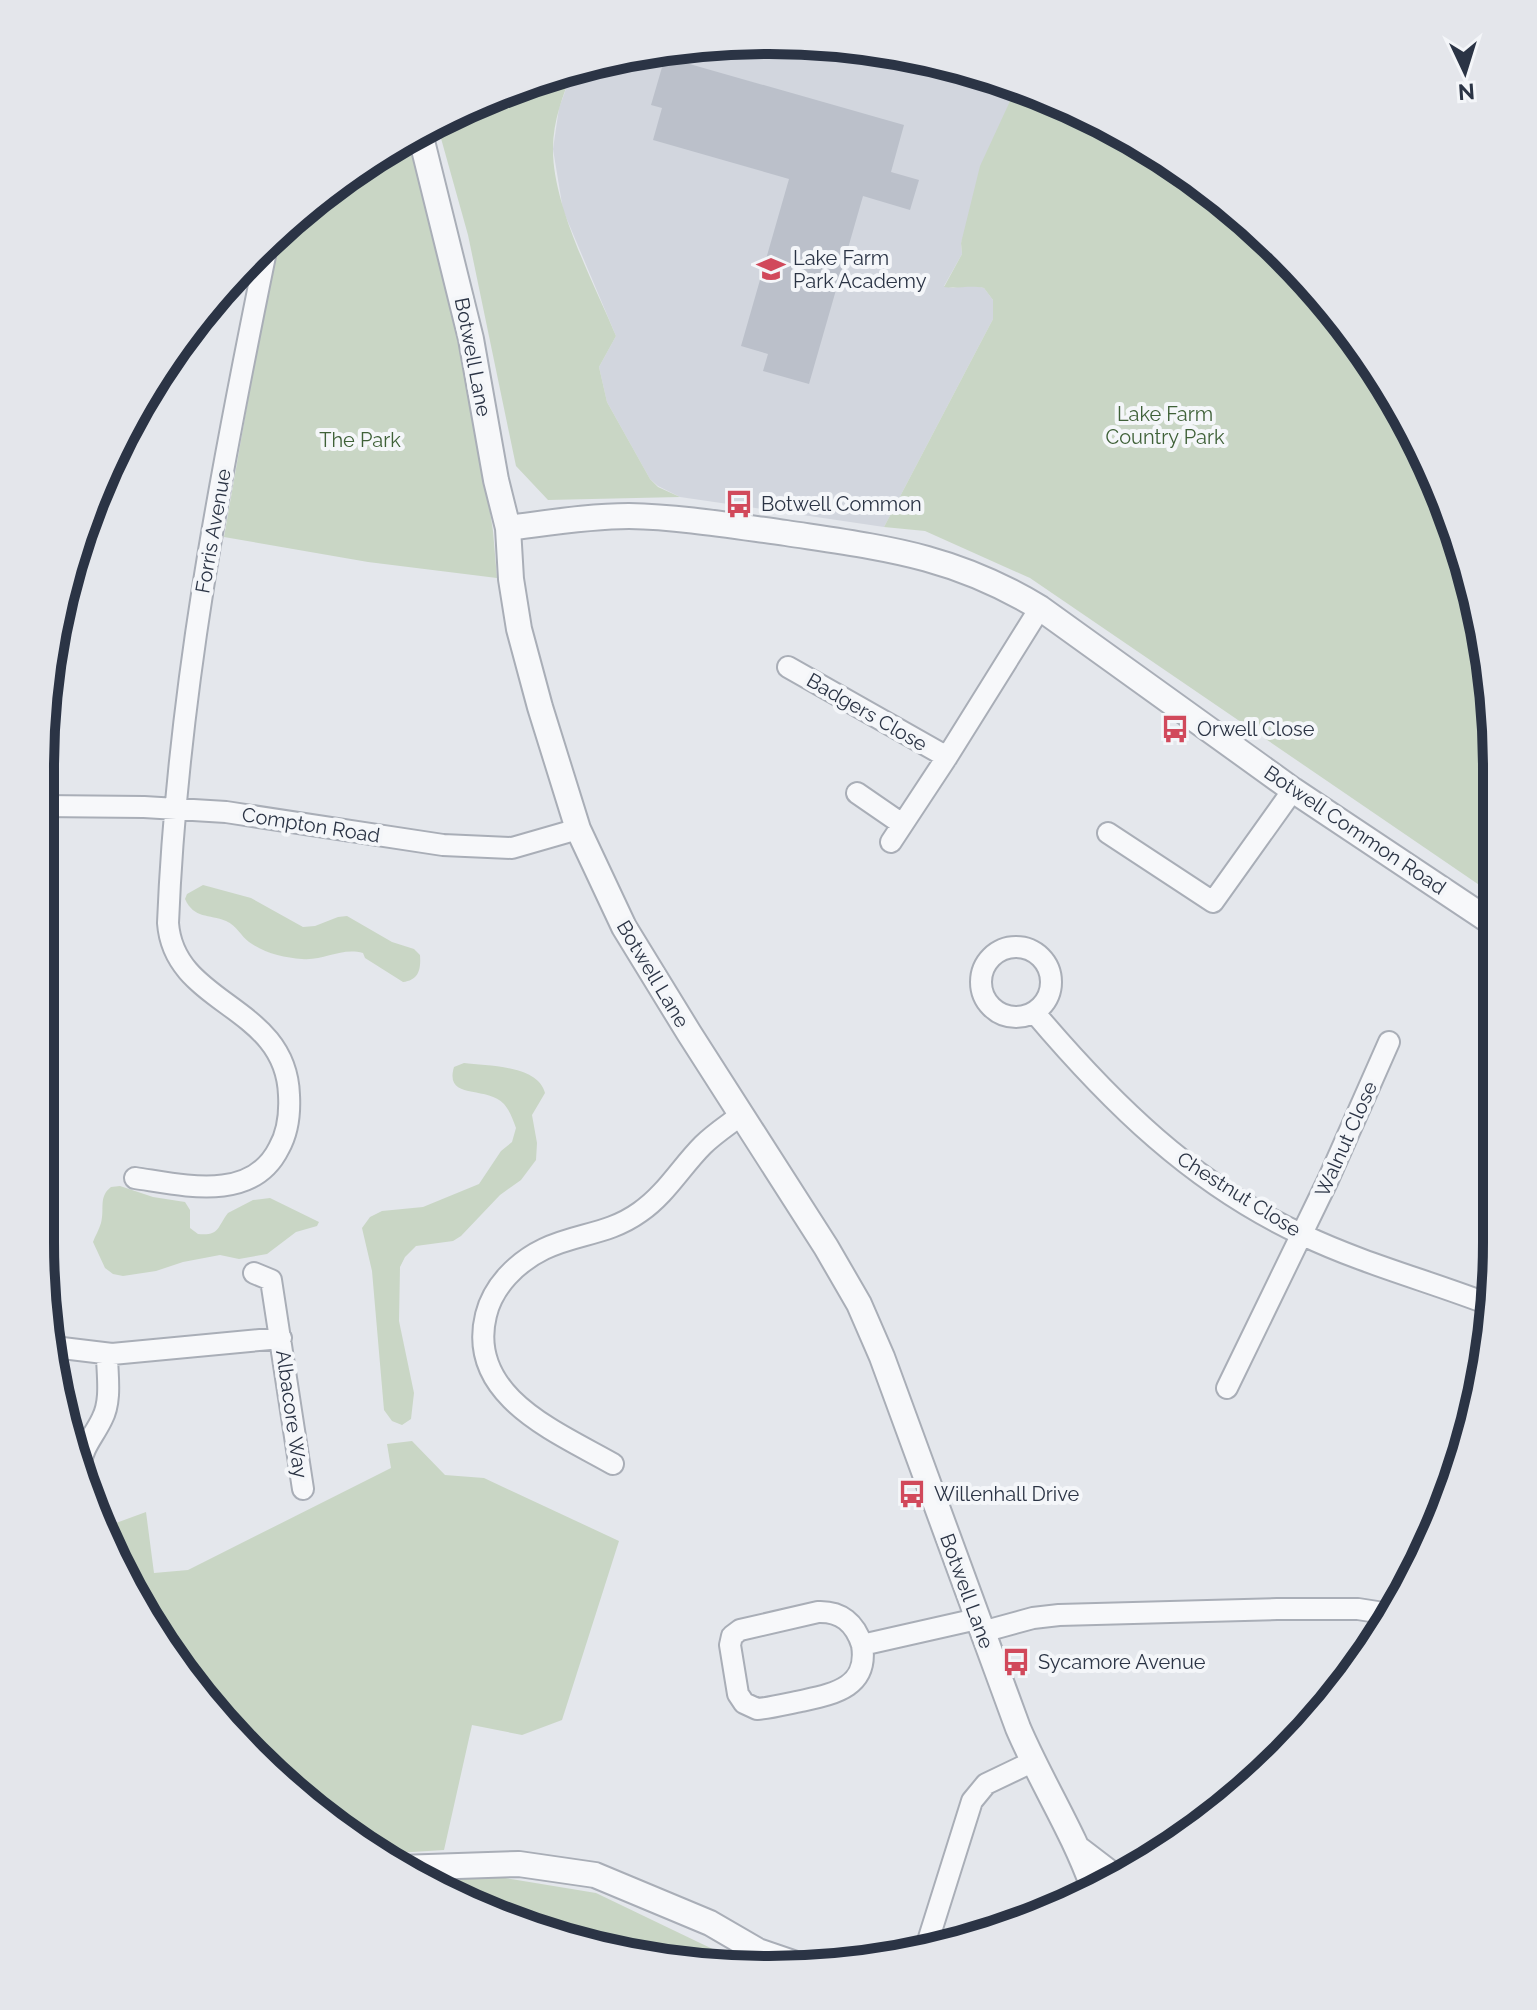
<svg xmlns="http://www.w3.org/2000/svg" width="1537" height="2010" font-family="Raleway,sans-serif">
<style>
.built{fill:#d2d6de}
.green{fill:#c9d6c5}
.building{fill:#bbc0ca}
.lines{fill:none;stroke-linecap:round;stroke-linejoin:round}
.minor-casing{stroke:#a9aeb7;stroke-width:24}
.tertiary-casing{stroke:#a9aeb7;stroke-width:28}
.minor{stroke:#f7f8fa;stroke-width:20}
.tertiary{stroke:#f7f8fa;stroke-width:24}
.labels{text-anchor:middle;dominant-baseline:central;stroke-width:8;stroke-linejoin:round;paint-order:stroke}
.poi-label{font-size:20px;fill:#2b3445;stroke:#f4f6f9;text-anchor:start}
.street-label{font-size:20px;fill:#2b3445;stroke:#f4f6f9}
.park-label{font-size:20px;fill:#3f6138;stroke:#f4f6f9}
.rim{fill:none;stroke:#2b3445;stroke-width:10}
</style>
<rect width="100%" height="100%" fill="#e4e7ec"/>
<path class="built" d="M769 40 911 54 1017 86 961 243 962 254 944 286 953 288 969 284 984 288 993 300V319L884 527 680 497 658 486 650 479 607 402 599 367 616 336 563 210 553 149 559 108 573 70 627 54Z"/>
<path class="green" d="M573 70C563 95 553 121 553 148 552 205 594 283 616 336L599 367 607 402 650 479 658 487 680 497 548 500 516 466 468 235 437 124 490 95Z
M1017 86 1048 96 1174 163 1284 254 1374 364 1458 534 1491 674V893L1030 578 925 531 884 527 993 319V300L984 288C970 285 958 289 944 287L962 254 961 243 980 166Z
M409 139 431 207 475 416 493 531 497 578 368 562 224 537 275 246 364 163Z
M203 885 251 898 303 927 315 926 338 917 347 916 392 942 414 949 420 955C421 969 419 980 403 982L365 958 363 953C341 947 324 961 302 959 284 958 264 953 249 942 241 936 237 926 226 921 209 914 194 919 185 899L187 894Z
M464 1063C487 1066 538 1065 545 1093L532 1115 537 1143 536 1160 521 1180 500 1195 461 1236 453 1241 416 1246 405 1257 400 1267 399 1321 414 1393 411 1419 402 1425 392 1421 384 1410 372 1271 362 1228 370 1217 382 1211 423 1207 479 1184 501 1151 512 1142 516 1128C513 1120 510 1111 504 1104 486 1085 444 1101 454 1067Z
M120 1186 153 1197 185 1202 190 1210V1228L198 1234C220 1236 217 1227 228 1213L253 1200 270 1198 319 1222 317 1226 296 1232 267 1254 239 1259 220 1255 183 1262 156 1271 123 1276 113 1274 105 1268 93 1242C95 1236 99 1230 101 1223 105 1209 98 1197 111 1187Z
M412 1441 445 1475 484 1478 619 1541 562 1720 522 1735 472 1725 444 1850 380 1854 254 1757 138 1606 105 1527 146 1512 154 1573 188 1570 391 1468 387 1444Z
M481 1874 596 1893 750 1967 580 1945 412 1875Z"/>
<path class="building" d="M665 57 904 125 891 172 919 180 910 210 863 196 809 384 763 371 768 354 741 346 789 179 653 140 662 108 651 105Z"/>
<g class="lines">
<defs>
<path id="minor" d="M788 667 947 757
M857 793 902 824
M41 806 144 807 226 812 443 845 512 848 578 829
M1108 833 1213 902 1293 790
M891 842 947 757 1040 608
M981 982a35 35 0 1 1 70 0a35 35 0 1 1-70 0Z
M1034 1012C1111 1103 1193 1184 1303 1235 1364 1264 1429 1281 1491 1305
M135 1178C183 1185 252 1203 279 1148 288 1132 290 1113 289 1095 286 1004 174 1006 168 923 177 698 220 476 265 256
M254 1273 271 1280 303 1489
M54 1347 112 1354 281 1338
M1227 1388 1328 1180 1389 1042
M613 1464C557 1432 466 1396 486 1315 493 1286 517 1262 544 1249 577 1233 608 1235 640 1212 666 1194 681 1167 703 1145 714 1134 728 1125 741 1115
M80 1466C83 1446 94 1436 102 1419 112 1400 107 1374 107 1354
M982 1632 1033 1618 1059 1615 1277 1609H1358L1390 1614
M862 1645C855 1623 841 1611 818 1612L740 1630 732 1636 730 1645 738 1694 744 1703 757 1709C771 1708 786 1704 801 1701 833 1694 869 1688 862 1645L977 1619
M927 1944 972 1801 986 1784 1032 1762"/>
<path id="tertiary" d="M420 133 471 339 496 480 508 528 511 579 519 629 540 707 578 829 624 927 689 1033 826 1247 859 1304 882 1357 1018 1728C1041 1782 1073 1831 1093 1887
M508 528C548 523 589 516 629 516 681 517 734 526 786 533 884 548 953 555 1040 608L1293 790 1491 922
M1080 1850 1114 1876
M399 1868 519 1864 595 1875 710 1923 758 1951 799 1965"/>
</defs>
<use href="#minor" class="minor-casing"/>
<use href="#tertiary" class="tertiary-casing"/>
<use href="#minor" class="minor"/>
<use href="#tertiary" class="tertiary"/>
</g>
<defs>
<symbol id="school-bare" viewBox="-9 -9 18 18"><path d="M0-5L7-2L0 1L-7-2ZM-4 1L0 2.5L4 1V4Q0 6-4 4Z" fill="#d1495b" stroke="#f4f6f9" stroke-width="2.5" paint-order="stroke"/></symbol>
<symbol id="bus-bare" viewBox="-9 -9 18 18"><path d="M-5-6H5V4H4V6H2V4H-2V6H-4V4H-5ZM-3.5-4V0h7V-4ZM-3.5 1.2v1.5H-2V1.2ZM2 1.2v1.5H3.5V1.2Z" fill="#d1495b" stroke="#f4f6f9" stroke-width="2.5" paint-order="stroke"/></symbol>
</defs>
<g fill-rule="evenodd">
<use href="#school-bare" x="751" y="249" width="40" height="40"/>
<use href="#bus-bare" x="719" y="484" width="40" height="40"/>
<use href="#bus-bare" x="1155" y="709" width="40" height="40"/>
<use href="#bus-bare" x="892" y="1474" width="40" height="40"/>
<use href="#bus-bare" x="996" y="1642" width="40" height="40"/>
</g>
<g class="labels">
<g class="poi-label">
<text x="793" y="258">Lake Farm<tspan x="793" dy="23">Park Academy</tspan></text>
<text x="761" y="504">Botwell Common</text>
<text x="1197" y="729">Orwell Close</text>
<text x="934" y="1494">Willenhall Drive</text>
<text x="1038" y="1662">Sycamore Avenue</text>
</g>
<g class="street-label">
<text transform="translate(473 357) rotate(79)">Botwell Lane</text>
<text transform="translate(213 531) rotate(-80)">Forris Avenue</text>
<text transform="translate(867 712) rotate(30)">Badgers Close</text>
<text transform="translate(311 825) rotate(9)">Compton Road</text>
<text transform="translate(1355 830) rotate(34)">Botwell Common Road</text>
<text transform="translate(653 974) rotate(59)">Botwell Lane</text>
<text transform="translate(1346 1139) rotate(-66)">Walnut Close</text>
<text transform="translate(1239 1194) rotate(32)">Chestnut Close</text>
<text transform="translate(292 1414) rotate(82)">Albacore Way</text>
<text transform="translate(967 1591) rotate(70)">Botwell Lane</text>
</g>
<g class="park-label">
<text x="1165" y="414">Lake Farm<tspan x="1165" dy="23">Country Park</tspan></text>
<text x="360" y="440">The Park</text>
</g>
</g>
<path d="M0 0H1537V2010H0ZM768 54H769A714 714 0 0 1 1483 768V1242A714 714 0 0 1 769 1956H768A714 714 0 0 1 54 1242V768A714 714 0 0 1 768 54Z" fill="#e4e6eb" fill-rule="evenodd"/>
<path class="rim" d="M768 54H769A714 714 0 0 1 1483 768V1242A714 714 0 0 1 769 1956H768A714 714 0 0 1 54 1242V768A714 714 0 0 1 768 54Z"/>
<g transform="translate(1465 72) rotate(176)" stroke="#f4f6f9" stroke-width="6" paint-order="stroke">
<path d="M0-6L14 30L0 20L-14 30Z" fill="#2b3445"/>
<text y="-12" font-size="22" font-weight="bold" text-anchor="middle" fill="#2b3445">N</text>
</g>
</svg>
